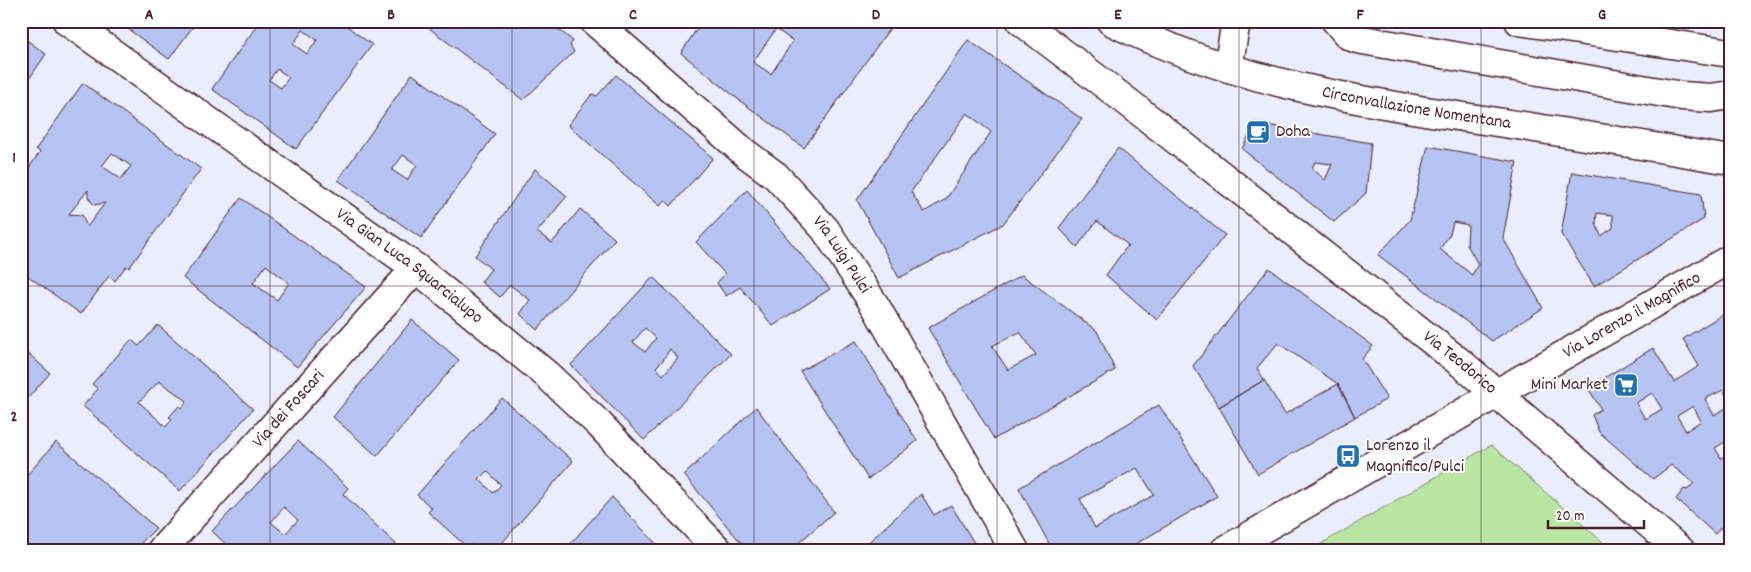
<svg xmlns="http://www.w3.org/2000/svg" width="1751" height="572" font-family="Dekko,sans-serif">
<style>
.green{fill:#bae6a4;stroke:#828268}
.building{fill:#b6c4f4;stroke:#4a1f2b;fill-rule:evenodd}
.lines{fill:none;stroke-linecap:round;stroke-linejoin:round}
.minor-casing{stroke:#4a1f2b;stroke-width:31}
.minor{stroke:#fff;stroke-width:28}
.grid{fill:none;stroke:#4a1f2b;stroke-width:1;stroke-opacity:0.55}
.labels{text-anchor:middle;dominant-baseline:central;stroke-width:4;stroke-linejoin:round;paint-order:stroke}
.street-label{font-size:18px;fill:#4a1f2b;stroke:#fff}
.poi-label{font-size:18px;fill:#4a1f2b;stroke:#fff;text-anchor:start}
.neatline{fill:none;stroke:#4a1f2b;stroke-width:2}
.grid-label{font-size:16px;text-anchor:middle;font-weight:bold;fill:#4a1f2b}
</style>
<rect width="100%" height="100%" fill="#e9edfc"/>
<filter id="ink" filterUnits="userSpaceOnUse"><feTurbulence type="fractalNoise" baseFrequency=".02" numOctaves="2"/><feDisplacementMap in="SourceGraphic" scale="10" xChannelSelector="R" yChannelSelector="G"/><feConvolveMatrix kernelMatrix="1 2 1 2 8 2 1 2 1" color-interpolation-filters="sRGB"/></filter>
<g filter="url(#ink)">
<path class="green" d="M1491 445 1613 551H1309Z"/>
<path class="building" d="M117 21H197L169 59Z
M260 21H340L372 45 296 149 212 89ZM303 30 317 40 307 54 293 44ZM277 69 289 77 281 88 269 80Z
M433 21H548L573 41 570 45 574 52 523 100 429 28Z
M702 21H895L804 148 739 100 681 53ZM776 29 793 41 771 74 753 62Z
M21 36 46 54 21 91Z
M968 40 1082 119 1003 224 899 278 857 200ZM967 113 991 132 946 199 924 212 911 192Z
M412 74 495 134 421 238 338 180ZM403 155 417 165 407 180 392 170Z
M616 75 713 158 671 206 665 200 660 206 568 125 592 94 597 96Z
M83 83 201 169 129 268 126 266 115 281 109 276 81 314 21 271V179L40 152 36 149ZM112 153 131 166 121 179 102 166ZM88 190V197L94 205 105 203 87 227 82 215 69 214Z
M1255 123 1371 143 1366 193 1334 222 1242 149ZM1315 162 1332 164 1325 180 1312 168Z
M1428 146 1517 162 1503 238 1543 308 1492 341 1378 255 1410 220ZM1453 222 1468 225 1467 245 1478 264 1472 275 1440 249 1450 234Z
M1118 148 1225 235 1157 320 1106 275 1128 245 1097 221 1077 247 1059 228Z
M535 169 567 196 537 232 552 243 580 209 615 239 537 330 520 314 530 300 510 285 500 297 481 282 491 269 475 256Z
M1572 172 1701 194 1704 219 1594 286 1561 234ZM1597 213 1613 215V228L1601 236 1596 223Z
M747 190 830 289 773 326 740 287 726 296 717 283 725 274 696 242Z
M241 198 366 287 297 367 183 278ZM266 265 289 283 277 300 253 283Z
M1269 268 1373 346 1362 359 1387 399 1355 417 1338 384 1278 343 1257 368 1264 380 1219 407 1193 366Z
M1022 275 1097 331 1115 370 994 439 928 328ZM1020 332 1036 355 1008 370 992 346Z
M653 277 731 354 644 440 571 365ZM645 328 656 338 645 352 633 342ZM670 349 678 358 663 375 656 367 663 360Z
M1725 313 1730 316V403L1723 390 1705 399 1714 415 1730 406V443L1728 440 1715 448 1721 458 1730 454V517L1715 534 1676 499 1684 489 1687 490 1694 483 1671 465 1653 479 1599 432 1592 415 1601 409 1588 388 1653 348 1674 382 1699 366 1683 339ZM1652 393 1662 409 1645 419 1636 403ZM1693 406 1701 421 1686 431 1677 416Z
M412 320 459 360 377 456 333 417Z
M158 325 253 409 180 491 83 406 98 389 92 384 131 340 139 346ZM159 381 187 401 182 408 179 406 169 417 172 419 166 427 139 402Z
M856 341 917 441 868 479 800 371Z
M21 347 50 373 21 406Z
M1264 380 1285 414 1338 384 1355 417 1258 474 1219 407Z
M502 398 573 461 495 551H480L472 544 468 548 428 512 432 508 417 495ZM487 471 501 485 493 493 479 479Z
M1159 405 1217 496 1124 551H1053L1019 488ZM1137 468 1154 495 1095 528 1080 499Z
M756 407 834 512 789 551H748L684 475Z
M298 441 348 488 343 494 400 548 397 551H335L328 545 322 551H233L212 531ZM284 507 298 520 285 534 271 522Z
M56 442 156 528 133 551H21V482Z
M921 494 934 515 951 505 979 551H859Z
M612 497 663 551H564Z"/>
<g class="lines">
<defs>
<g id="minor">
<path id="s1" d="M67 21 416 268 546 374 599 424 719 551"/>
<path id="s2" d="M594 21 745 153 776 176 825 229 876 307 1015 551"/>
<path id="s3" d="M1021 21 1129 103 1462 364 1681 551"/>
<path id="s4" d="M1111 21C1229 81 1361 102 1490 121 1570 133 1650 146 1730 160"/>
<path d="M1336 21 1348 35 1357 39 1682 96 1711 98 1730 95"/>
<path d="M1519 21 1730 53"/>
<path d="M1228 68 1236 21"/>
<path id="s5" d="M161 551 416 268"/>
<path id="s6" d="M1224 551 1730 259"/>
</g>
</defs>
<use href="#minor" class="minor-casing"/>
<use href="#minor" class="minor"/>
</g>
</g>
<path class="grid" d="M270 21V551M512 21V551M754 21V551M997 21V551M1239 21V551M1481 21V551M21 286H1730"/>
<defs>
<symbol id="cafe-square" viewBox="-11 -11 22 22"><rect x="-9" y="-9" width="18" height="18" rx="4" fill="#1f6fb2" stroke="#fff"/><path d="M-5.5-4.5H6V0H3Q3 3.5 0 3.5H-2.5Q-5.5 3.5-5.5 0ZM3-3.2v2h1.7v-2ZM-6 4.5H4V6H-6Z" fill="#fff"/></symbol>
<symbol id="supermarket-square" viewBox="-11 -11 22 22"><rect x="-9" y="-9" width="18" height="18" rx="4" fill="#1f6fb2" stroke="#fff"/><path d="M-6-5.5h2.5l.6 2H6L4.5 2H-2.5L-4.4-4H-6ZM-1.5 3.2a1.3 1.3 0 1 0 .1 0ZM3 3.2a1.3 1.3 0 1 0 .1 0Z" fill="#fff"/></symbol>
<symbol id="bus-square" viewBox="-11 -11 22 22"><rect x="-9" y="-9" width="18" height="18" rx="4" fill="#1f6fb2" stroke="#fff"/><path d="M-5-6H5V4H4V6H2V4H-2V6H-4V4H-5ZM-3.5-4V0h7V-4ZM-3.5 1.2v1.5H-2V1.2ZM2 1.2v1.5H3.5V1.2Z" fill="#fff"/></symbol>
</defs>
<g fill-rule="evenodd">
<use href="#cafe-square" x="1244" y="118" width="28" height="28"/>
<use href="#supermarket-square" x="1612" y="371" width="28" height="28"/>
<use href="#bus-square" x="1334" y="442" width="28" height="28"/>
</g>
<g class="labels">
<g class="street-label">
<text stroke="none"><textPath href="#s4" startOffset="319">Circonvallazione Nomentana</textPath></text>
<text stroke="none"><textPath href="#s2" startOffset="342">Via Luigi Pulci</textPath></text>
<text stroke="none"><textPath href="#s1" startOffset="421">Via Gian Luca Squarcialupo</textPath></text>
<text stroke="none"><textPath href="#s6" startOffset="471">Via Lorenzo il Magnifico</textPath></text>
<text stroke="none"><textPath href="#s3" startOffset="556">Via Teodorico</textPath></text>
<text stroke="none"><textPath href="#s5" startOffset="191">Via dei Foscari</textPath></text>
</g>
<g class="poi-label">
<text x="1276" y="132">Doha</text>
<text x="1608" y="385" text-anchor="end">Mini Market</text>
<text x="1366" y="446">Lorenzo il<tspan x="1366" dy="21">Magnifico/Pulci</tspan></text>
</g>
</g>
<rect width="1751" height="572" fill="none" stroke="#fff" stroke-width="55"/>
<path d="M1548 520v8h96v-8" fill="none" stroke="#4a1f2b" stroke-width="2.5"/>
<text x="1556" y="520" font-size="15" fill="#4a1f2b" stroke="#ffffff" stroke-width="4" paint-order="stroke">20 m</text>
<rect x="28" y="28" width="1696" height="516" class="neatline"/>
<g class="grid-label">
<text x="149" y="19">A</text>
<text x="391" y="19">B</text>
<text x="633" y="19">C</text>
<text x="876" y="19">D</text>
<text x="1118" y="19">E</text>
<text x="1360" y="19">F</text>
<text x="1602" y="19">G</text>
<text x="14" y="162">1</text>
<text x="14" y="421">2</text>
</g>
</svg>
